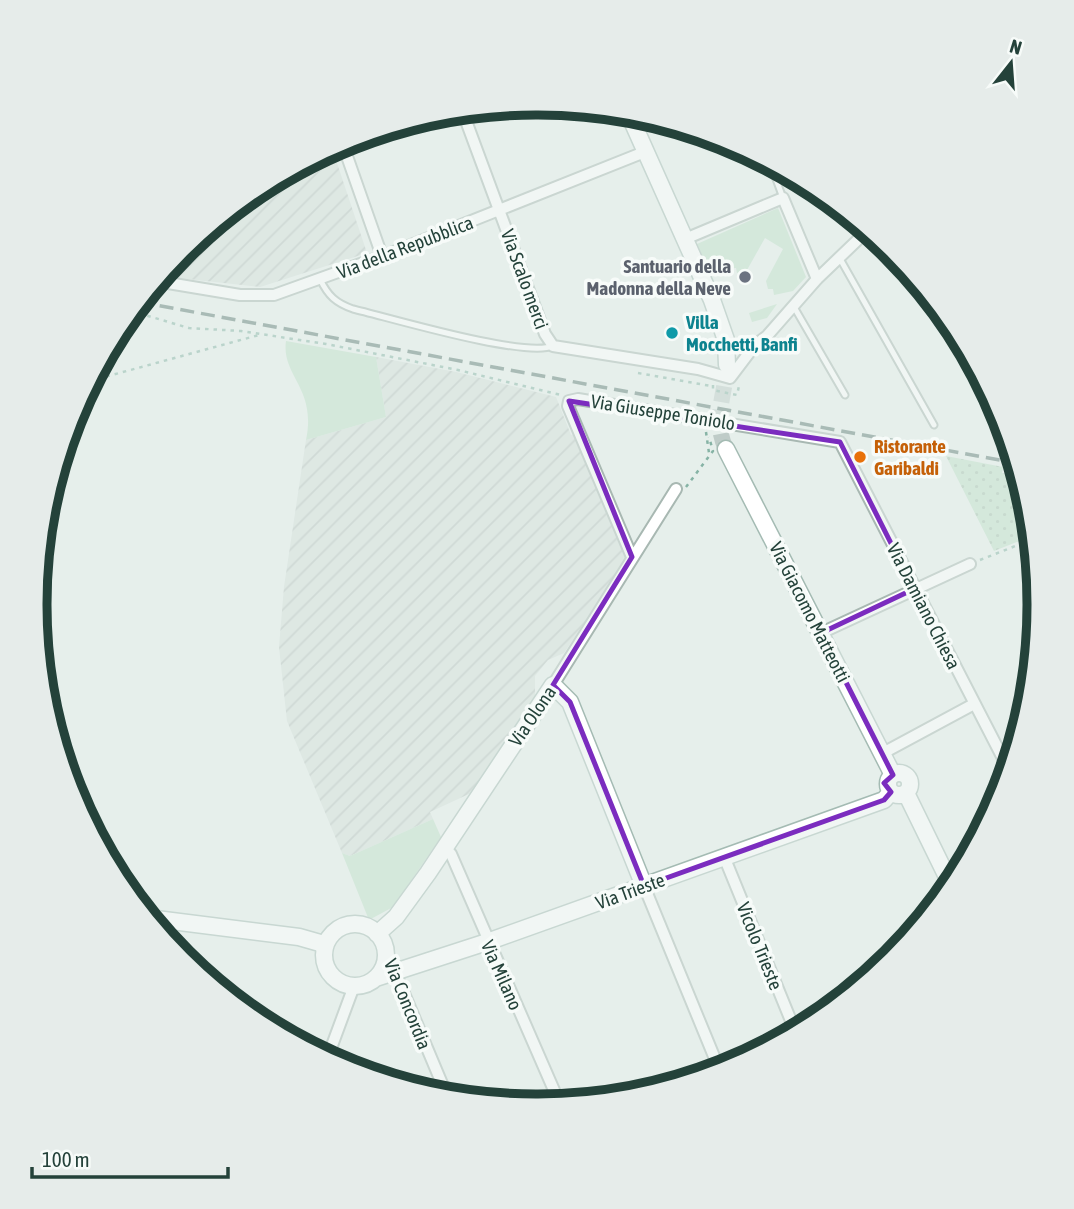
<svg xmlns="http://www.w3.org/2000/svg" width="1074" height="1209" font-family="'Asap Condensed',sans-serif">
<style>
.industrial{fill:url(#industrial-furrows)}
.green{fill:#bfe0c8}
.park{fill:url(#park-dots)}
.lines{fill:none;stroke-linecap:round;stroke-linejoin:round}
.secondary-tunnel{stroke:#bfccc8;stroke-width:16;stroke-dasharray:16 8;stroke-linecap:butt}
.lane-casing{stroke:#a8b8b2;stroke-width:9}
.street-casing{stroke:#a8b8b2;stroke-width:14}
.secondary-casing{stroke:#a4bbb3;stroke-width:19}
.path{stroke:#86b3a5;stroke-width:2.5;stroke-dasharray:3.5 5;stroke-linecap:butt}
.lane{stroke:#fff;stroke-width:5}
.street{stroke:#fff;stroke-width:10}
.secondary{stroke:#fff;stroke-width:16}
.rail{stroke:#5f7d75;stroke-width:3.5;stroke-dasharray:14 7;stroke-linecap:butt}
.marked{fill:none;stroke:#7b2cbf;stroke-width:5;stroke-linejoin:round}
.worship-dot{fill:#6b7280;stroke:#f7fbf9;stroke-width:2.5}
.culture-dot{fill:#0f9aa8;stroke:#f7fbf9;stroke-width:2.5}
.food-dot{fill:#e8710a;stroke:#f7fbf9;stroke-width:2.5}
.labels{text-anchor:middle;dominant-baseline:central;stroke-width:7;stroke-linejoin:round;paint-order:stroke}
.street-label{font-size:19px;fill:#24423a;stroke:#f7fbf9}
.worship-label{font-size:19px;font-weight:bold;fill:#5b616d;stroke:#f7fbf9;text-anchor:end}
.culture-label{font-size:19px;font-weight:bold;fill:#0d838f;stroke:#f7fbf9;text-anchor:start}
.food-label{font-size:19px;font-weight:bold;fill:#c56008;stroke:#f7fbf9;text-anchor:start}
.rim{fill:none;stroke:#24423a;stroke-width:9}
</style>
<defs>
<pattern id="industrial-furrows" width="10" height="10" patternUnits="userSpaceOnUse" patternTransform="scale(1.75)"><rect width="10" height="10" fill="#d4dfda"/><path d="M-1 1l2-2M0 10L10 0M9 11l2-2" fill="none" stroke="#b6c1bc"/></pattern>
<pattern id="park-dots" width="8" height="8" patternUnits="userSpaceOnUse" patternTransform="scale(1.75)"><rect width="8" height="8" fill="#bfe0c8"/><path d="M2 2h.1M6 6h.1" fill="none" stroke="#a4c1ad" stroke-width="1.8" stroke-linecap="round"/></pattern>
</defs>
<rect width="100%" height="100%" fill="#e6efeb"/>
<path class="industrial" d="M332 148 367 253 260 287 160 276 182 249 258 187Z
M376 357 456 372 556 397 571 435 575 434 626 560 564 653 548 660 535 676V697L471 793 430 812 433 819 350 856 342 853 287 721 279 647 284 587 306 440 386 417Z"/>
<path class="green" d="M778 208 806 277 793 291 774 295 773 289H768L766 281 783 249 765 238 747 270 737 273 736 268 722 269 712 264 707 266 697 244Z
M777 304 767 318 752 322 749 313Z
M286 341 376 357 386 417 306 440C317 388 281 376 286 341Z
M433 819 441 837 393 907 369 920 342 853 350 856Z"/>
<path class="park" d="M946 456 1003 467 1002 473 1020 476 1029 507 1032 536 994 551Z"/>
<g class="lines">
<path class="secondary-tunnel" d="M726 449C712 420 725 396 727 365"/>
<defs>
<path id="lane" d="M770 163 783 198
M839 257 934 425
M320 279C328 296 336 303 353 309 391 318 524 358 553 346
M794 307 845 395"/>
<path id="street" d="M462 110 545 334 553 346 698 369 730 378 755 345 767 336 817 279 868 230
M342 142 382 256
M685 239 783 198 817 279
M156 281 240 295H274L391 253 647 151
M632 557 568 406 569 401 578 399 840 442 1009 770
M821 633 970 564
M553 685 676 489
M883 753 974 704
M444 847 451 854 560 1104
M725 859 796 1033
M644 886 720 1071
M385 948 448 1098
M327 1059 354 986"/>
<path id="secondary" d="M628 112 712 300 726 340 727 365
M726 449 893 775
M888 784a11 11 0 1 1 22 0a11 11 0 1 1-22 0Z
M906 793 952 887
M148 918 299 937 320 943 325 948
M324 955a31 31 0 1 1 62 0a31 31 0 1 1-62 0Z
M377 934 396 917 428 873 553 685 570 702 644 886
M376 978 487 942 884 800 891 792"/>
</defs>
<use href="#lane" class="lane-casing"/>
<use href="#street" class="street-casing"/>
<use href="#secondary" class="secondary-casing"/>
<path class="path" d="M131 311 189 328 241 331 326 344 458 370 561 395
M638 373 711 386
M90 381 259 335
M713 385V390L737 395 739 386
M706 432 709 453
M686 487 713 451 709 437
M980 560 1033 539"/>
<use href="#lane" class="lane"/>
<use href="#street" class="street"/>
<use href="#secondary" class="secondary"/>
<path class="rail" d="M139 302 1016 463"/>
</g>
<path d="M0 0H1074V1209H0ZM569 401 840 442 914 589 821 633 893 775 884 783 891 792 884 800 644 886 570 702 553 685 632 557Z" fill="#e6efeb" fill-opacity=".55" fill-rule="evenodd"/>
<path class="marked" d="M569 401 840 442 914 589 821 633 893 775 884 783 891 792 884 800 644 886 570 702 553 685 632 557Z"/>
<circle class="worship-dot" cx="745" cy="277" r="7"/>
<circle class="culture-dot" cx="672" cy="333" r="7"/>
<circle class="food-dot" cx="860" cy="457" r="7"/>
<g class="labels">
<g class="street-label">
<text transform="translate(405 247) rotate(-21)">Via della Repubblica</text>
<text transform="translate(525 279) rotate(70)">Via Scalo merci</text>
<text transform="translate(663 412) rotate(9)">Via Giuseppe Toniolo</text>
<text transform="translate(924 606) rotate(63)">Via Damiano Chiesa</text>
<text transform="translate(810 612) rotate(63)">Via Giacomo Matteotti</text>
<text transform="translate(532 716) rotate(-56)">Via Olona</text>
<text transform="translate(630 891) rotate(-20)">Via Trieste</text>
<text transform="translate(760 946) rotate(68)">Vicolo Trieste</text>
<text transform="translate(502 975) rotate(66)">Via Milano</text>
<text transform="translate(408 1004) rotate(68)">Via Concordia</text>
</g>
<g class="worship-label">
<text x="731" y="266">Santuario della<tspan x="731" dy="22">Madonna della Neve</tspan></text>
</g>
<g class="culture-label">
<text x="686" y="322">Villa<tspan x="686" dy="22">Mocchetti, Banfi</tspan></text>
</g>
<g class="food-label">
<text x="874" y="446">Ristorante<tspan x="874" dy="22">Garibaldi</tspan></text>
</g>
</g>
<path d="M0 0H1074V1209H0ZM536 115H538A489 489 0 0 1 1027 604V605A489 489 0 0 1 538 1094H536A489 489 0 0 1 47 605V604A489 489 0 0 1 536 115Z" fill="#e6ecea" fill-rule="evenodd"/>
<path class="rim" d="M536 115H538A489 489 0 0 1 1027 604V605A489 489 0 0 1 538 1094H536A489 489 0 0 1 47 605V604A489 489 0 0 1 536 115Z"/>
<g transform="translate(1011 63) rotate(17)" stroke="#f7fbf9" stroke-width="5" paint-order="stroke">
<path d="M0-5L12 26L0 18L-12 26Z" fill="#24423a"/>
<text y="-10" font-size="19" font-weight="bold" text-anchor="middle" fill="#24423a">N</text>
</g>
<path d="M32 1167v10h196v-10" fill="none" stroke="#24423a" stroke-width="3.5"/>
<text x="42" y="1167" font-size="21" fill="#24423a" stroke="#f7fbf9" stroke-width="5" paint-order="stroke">100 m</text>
</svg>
